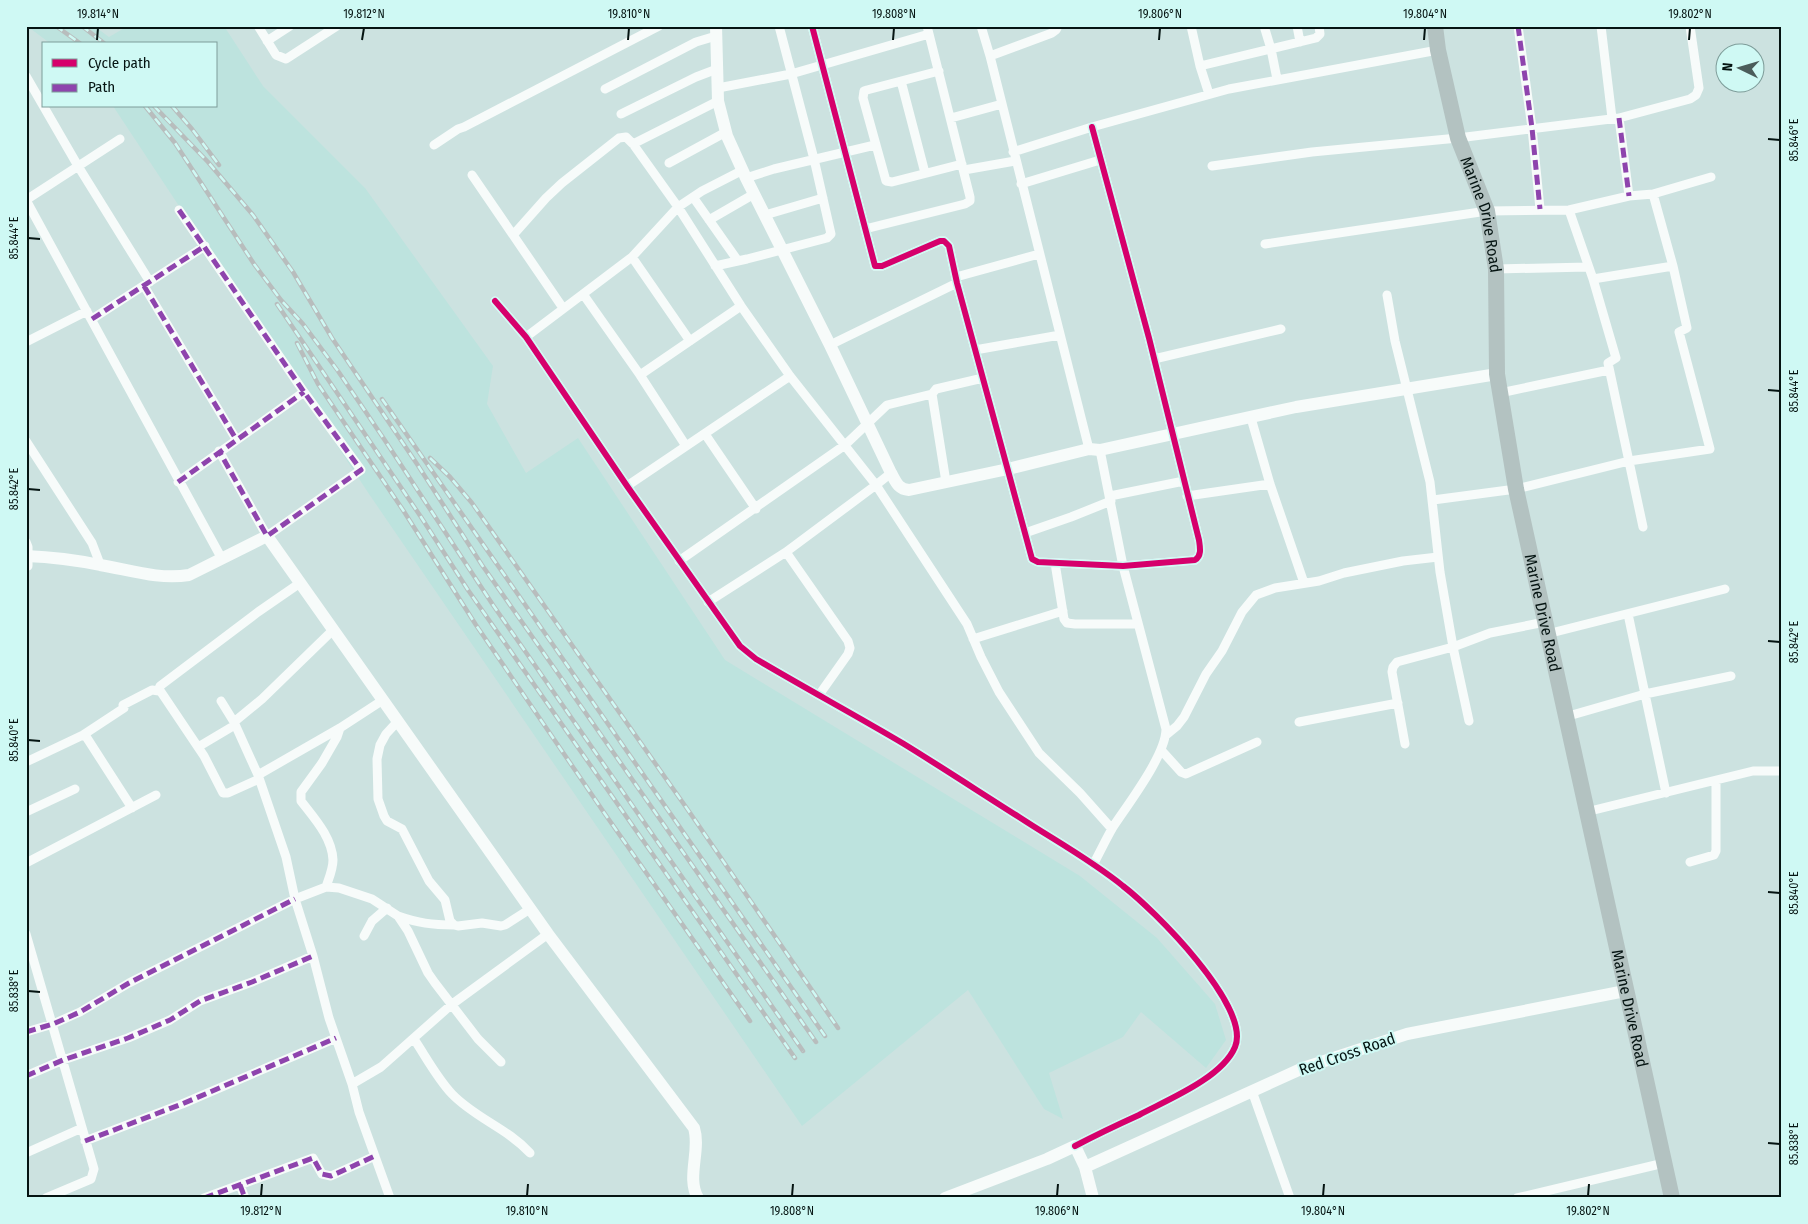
<svg xmlns="http://www.w3.org/2000/svg" width="1808" height="1224" font-family="'Fira Sans Condensed',sans-serif">
<style>
.built{fill:#bde3de}
.lines{fill:none;stroke-linecap:round;stroke-linejoin:round}
.street{stroke:#f7fbfa;stroke-width:9}
.secondary{stroke:#f7fbfa;stroke-width:12}
.highway{stroke:#b3c2c1;stroke-width:16}
.rail-casing{stroke:#b8bdbd;stroke-width:4.5}
.rail{stroke:#cff9f4;stroke-width:2.5;stroke-dasharray:8;stroke-linecap:butt}
.quiet{stroke:#8e44ad;stroke-width:5;stroke-dasharray:10 5;stroke-linecap:butt}
.cycleway-casing{stroke:#cff9f4;stroke-width:9}
.cycleway{stroke:#d6006c;stroke-width:6}
.ticks{fill:none;stroke:#051412;stroke-width:2}
.labels{text-anchor:middle;dominant-baseline:central;stroke-width:4;stroke-linejoin:round;paint-order:stroke}
.street-label{font-size:16px;fill:#051412;stroke:#cff9f4}
.neatline{fill:none;stroke:#051412;stroke-width:2}
.ticks-label{font-size:12px;text-anchor:middle;fill:#051412}
</style>
<rect width="100%" height="100%" fill="#cce2e0"/>
<path class="built" d="M27 26H94L109 37 128 26H224L263 86 365 188 493 366 487 404 526 473 578 438 725 660 1080 876 1157 938 1215 1004 1226 1040 1206 1068 1141 1012 1123 1037 1049 1073 1063 1119 1044 1109 968 990 802 1126 369 494 113 106H216V44H51Z"/>
<g class="lines">
<path class="street" d="M258 26 276 55 286 59 337 26
M812 26 875 266H882L940 241H944L949 246 957 283 1032 559 1038 562 1123 566 1195 560C1202 556 1200 547 1199 540L1149 338 1092 127
M981 26 990 56 1089 449
M1191 26 1200 66 1209 94
M1264 26 1271 49 1277 79
M1297 26 1300 42
M1518 26 1532 128 1540 209
M1601 26 1612 118
M267 41 290 26
M990 56 1052 33 1056 30 1058 26
M1200 66 1316 38 1320 34 1319 26
M939 71 867 90 864 91 863 98 886 181 892 182 962 164
M26 76 78 166 150 282
M901 81 925 173
M718 88 791 74 929 34
M605 89 696 42 716 36
M621 114 696 77 717 69
M951 118 1002 104
M1619 118 1629 196
M633 144 718 101
M434 145 458 129 464 127 659 26
M1013 152 1092 127 1229 89 1438 50
M669 163 726 132
M1212 166 1312 152 1458 138 1619 118 1690 99 1696 95 1699 88 1690 26
M964 170 1015 161
M472 175 563 308
M746 178 774 169 875 145
M1021 184 1100 160
M693 197 738 261
M26 200 222 559
M26 200 120 139
M179 210 304 392 361 470 267 536 219 451
M1569 210 1593 279 1616 358 1608 363 1643 527
M765 215 823 198
M709 220 754 194
M865 229 965 204 970 201V197L927 26
M514 234 546 198 562 183 619 138 626 137 633 144 678 207 741 306 790 376 876 485 786 552 708 602
M1265 244 1487 211 1569 210 1629 196 1653 194 1711 177
M632 257 690 341
M715 266 747 259 827 238 831 234 814 159 779 26
M1496 269 1588 267
M956 277 1039 254
M1593 279 1673 266
M144 286 236 439
M583 294 640 375 686 446
M1387 295 1395 341 1430 482 1440 572 1453 647 1469 721
M495 301 526 337 627 486 740 646 756 659C805 688 855 715 904 744 943 768 981 793 1019 817 1054 840 1091 860 1123 886 1153 909 1252 1007 1235 1047 1222 1078 1167 1100 1139 1115 1117 1125 1096 1135 1075 1146
M92 319 205 246
M526 337 632 257 678 207 702 191 743 170
M26 342 87 311
M830 345 957 283
M975 350 1060 335
M1154 359 1281 329
M640 375 741 306
M1500 393 1609 370
M1251 418 1270 484 1304 583
M705 434 756 509
M26 441 92 543 100 564
M891 473 876 485 967 624 981 657 999 692 1039 753 1080 793 1112 829
M178 482 304 392
M946 482 932 394 936 389 983 378
M627 486 790 376
M1110 496 1184 481
M1187 496 1270 484
M1433 500 1516 489 1629 461 1710 449 1679 332 1687 328 1673 266 1653 194
M1025 533 1071 517 1111 501
M26 542 28 547V566
M786 552 848 641 850 648 848 654 819 695
M679 561 845 445 887 405 932 394
M1055 563 1064 619 1067 623 1075 624H1138
M1628 614 1666 793
M1547 634 1725 589
M973 639 1063 611
M221 701 234 722 258 775 286 857 295 899 313 956 329 1018 352 1084 359 1112 390 1198
M123 705 152 690 159 691
M1565 717 1645 694 1731 676
M398 721 386 734 380 745 377 759 378 799 384 816 387 821 402 829 429 881 445 900 450 921 454 925 458 926 482 923 501 926 505 925 530 909
M234 722 262 699 333 630
M1299 722 1398 703
M83 735 124 708
M1166 735 1177 726 1184 717 1206 674 1222 651 1242 612 1256 595 1275 588 1319 581 1344 573 1403 561 1438 557
M1405 744 1392 672 1393 667 1397 662 1453 647 1490 633 1545 622
M198 747 235 725
M1162 751 1181 772 1186 774 1257 742
M26 762 83 735 87 738 132 808
M258 775 340 728 383 700
M259 779 228 793H223L204 756 159 689 160 686 258 612 300 583
M26 812 75 789
M1586 812 1753 771H1782
M1690 862 1714 855 1716 851V781
M26 863 156 795
M1093 865C1100 852 1106 839 1113 827 1128 804 1166 755 1166 729L1123 566 1100 450
M326 887C329 878 333 869 333 860 332 837 314 818 301 801V792L322 763 337 737 340 728
M398 916C418 923 432 925 454 925
M26 934 94 1169 91 1179 46 1198
M364 936 372 921 387 908
M26 1032 53 1024 80 1012 129 983 295 899 326 887 339 888 372 899 398 916 408 931 428 973 435 983 478 1039 501 1062
M414 1039C426 1057 437 1078 452 1094 475 1118 507 1128 530 1153
M26 1076 63 1060 128 1038 170 1020 200 1001 252 982 313 956
M352 1084 381 1067 451 1005 548 934
M1252 1091 1290 1198
M85 1141 182 1104 336 1038
M26 1153 82 1128
M240 1185 245 1198
M204 1198 313 1158 322 1174 331 1176 375 1156
M1517 1198 1664 1163"/>
<path class="secondary" d="M716 26 718 101 727 136 746 178 830 345 891 473C896 482 898 489 909 490L1008 469 1089 449 1100 450 1296 407 1497 374
M26 556C51 557 76 560 100 565 130 570 159 580 189 575L267 536 548 934 694 1128C701 1150 686 1178 698 1198
M1085 1167 1303 1068 1407 1034 1625 991
M945 1198 1047 1159 1075 1146 1085 1167 1093 1198"/>
<path class="highway" id="s1" d="M1435 26 1438 50 1458 138 1487 211 1496 269 1497 374 1516 489 1672 1198"/>
<defs>
<path id="rail" d="M56 26 81 44
M82 26 105 44
M145 106 175 143 254 264 281 300 303 324 338 371 384 439 493 605 803 1051
M154 106 208 162 253 215 293 272 332 338 417 464 482 565 816 1042
M172 106 192 129 219 165
M277 304 421 517 468 590 795 1058
M297 343 318 384 403 510 476 625 605 814 750 1021
M382 399 825 1036
M430 458 450 477 472 503 688 810 838 1028"/>
</defs>
<use href="#rail" class="rail-casing"/>
<use href="#rail" class="rail"/>
<path class="quiet" d="M1518 26 1532 128 1540 209
M1619 118 1629 196
M179 210 304 392 361 470 267 536 219 451
M144 286 236 439
M92 319 205 246
M178 482 304 392
M26 1032 53 1024 80 1012 129 983 295 899
M26 1076 63 1060 128 1038 170 1020 200 1001 252 982 313 956
M85 1141 182 1104 336 1038
M240 1185 245 1198
M204 1198 313 1158 322 1174 331 1176 375 1156"/>
<defs>
<path id="cycleway" d="M812 26 875 266H882L940 241H944L949 246 957 283 1032 559 1038 562 1123 566 1195 560C1202 556 1200 547 1199 540L1149 338 1092 127
M495 301 526 337 627 486 740 646 756 659C805 688 855 715 904 744 943 768 981 793 1019 817 1054 840 1091 860 1123 886 1153 909 1252 1007 1235 1047 1222 1078 1167 1100 1139 1115 1117 1125 1096 1135 1075 1146"/>
</defs>
<use href="#cycleway" class="cycleway-casing"/>
<use href="#cycleway" class="cycleway"/>
</g>
<path class="ticks" d="M97 40 98 28M362 40 364 28M628 40 629 28M893 40 894 28M1159 40 1160 28M1424 40 1425 28M1689 40 1690 28M1768 139 1780 140M28 238 40 239M1768 390 1780 391M28 489 40 490M1768 641 1780 642M28 740 40 741M1768 892 1780 893M28 991 40 992M1768 1143 1780 1144M261 1196 262 1184M527 1196 528 1184M792 1196 793 1184M1057 1196 1058 1184M1323 1196 1324 1184M1588 1196 1589 1184"/>
<g class="labels">
<g class="street-label">
<text stroke="none"><textPath href="#s1" startOffset="195">Marine Drive Road</textPath></text>
<text stroke="none"><textPath href="#s1" startOffset="600">Marine Drive Road</textPath></text>
<text stroke="none"><textPath href="#s1" startOffset="1005">Marine Drive Road</textPath></text>
<text transform="translate(1347 1054) rotate(-19)">Red Cross Road</text>
</g>
</g>
<rect width="1808" height="1224" fill="none" stroke="#cff9f4" stroke-width="55"/>
<rect x="42" y="42" width="175" height="65" fill="#cff9f4" stroke="#7e9d9a"/>
<rect x="52" y="59" width="25" height="8" fill="#d6006c" stroke="#7e9d9a"/>
<text x="88" y="68" font-size="15" fill="#051412">Cycle path</text>
<rect x="52" y="84" width="25" height="8" fill="#8e44ad" stroke="#7e9d9a"/>
<text x="88" y="92" font-size="15" fill="#051412">Path</text>
<g transform="translate(1740 68) rotate(275)"><circle r="24" fill="#cff9f4" stroke="#7e9d9a"/>
<path d="M0-4L9 19L0 12L-9 19Z" fill="#4b5c5a"/>
<text y="-8" font-size="14" font-weight="bold" text-anchor="middle" fill="#051412">N</text>
</g>
<rect x="28" y="28" width="1752" height="1168" class="neatline"/>
<g class="ticks-label">
<text x="98" y="18">19.814°N</text>
<text x="364" y="18">19.812°N</text>
<text x="629" y="18">19.810°N</text>
<text x="894" y="18">19.808°N</text>
<text x="1160" y="18">19.806°N</text>
<text x="1425" y="18">19.804°N</text>
<text x="1690" y="18">19.802°N</text>
<text transform="translate(1794 140) rotate(-90)" y="4">85.846°E</text>
<text transform="translate(14 238) rotate(-90)" y="4">85.844°E</text>
<text transform="translate(1794 391) rotate(-90)" y="4">85.844°E</text>
<text transform="translate(14 489) rotate(-90)" y="4">85.842°E</text>
<text transform="translate(1794 642) rotate(-90)" y="4">85.842°E</text>
<text transform="translate(14 740) rotate(-90)" y="4">85.840°E</text>
<text transform="translate(1794 893) rotate(-90)" y="4">85.840°E</text>
<text transform="translate(14 991) rotate(-90)" y="4">85.838°E</text>
<text transform="translate(1794 1144) rotate(-90)" y="4">85.838°E</text>
<text x="261" y="1215">19.812°N</text>
<text x="527" y="1215">19.810°N</text>
<text x="792" y="1215">19.808°N</text>
<text x="1057" y="1215">19.806°N</text>
<text x="1323" y="1215">19.804°N</text>
<text x="1588" y="1215">19.802°N</text>
</g>
</svg>
